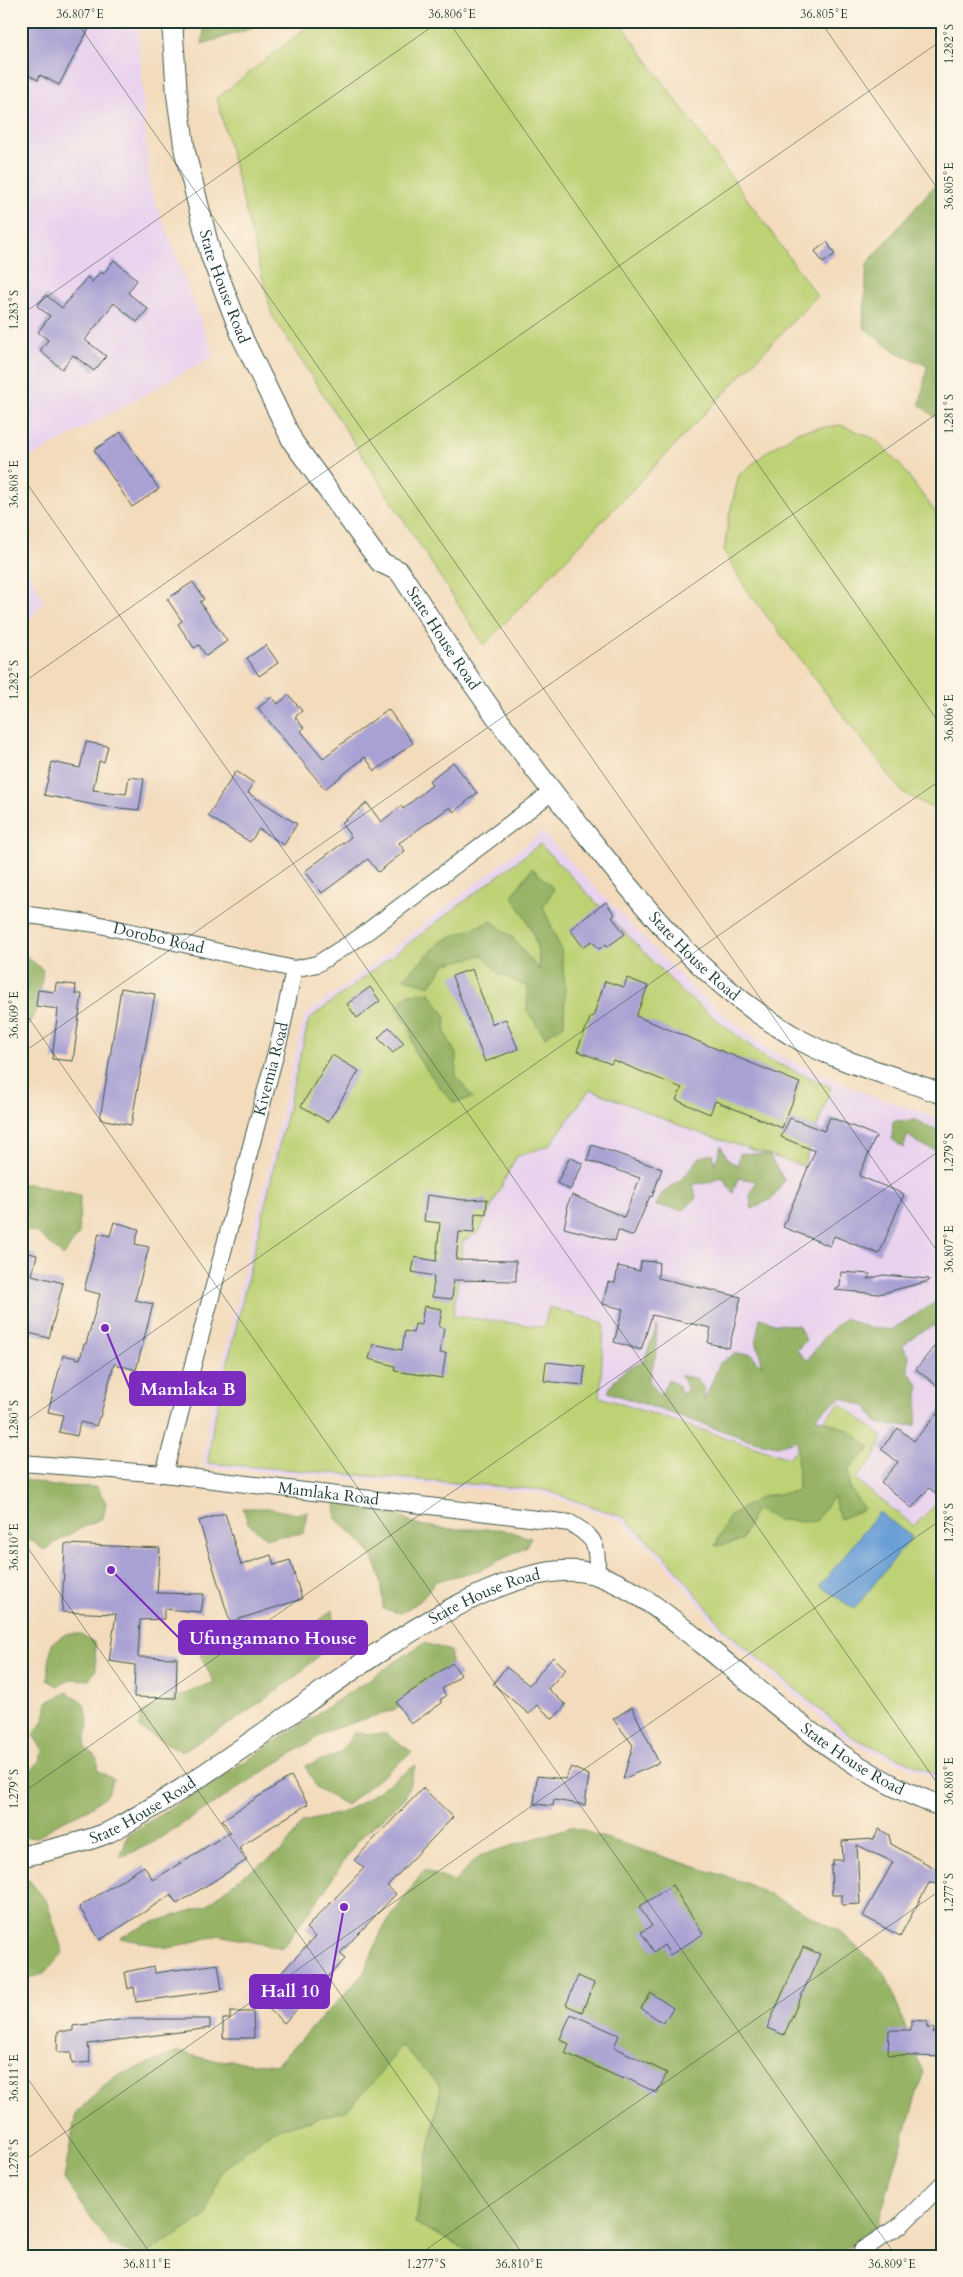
<svg xmlns="http://www.w3.org/2000/svg" width="963" height="2277" font-family="Cardo,serif">
<style>
.built{fill:#e8d2ee}
.green{fill:#bdd175;stroke:#6e8754}
.forest{fill:#96b366;stroke:#5a784d}
.water{fill:#699fd6;stroke:#446e85}
.building{fill:#a9a1d3}
.lines{fill:none;stroke-linecap:round;stroke-linejoin:round}
.minor-casing{stroke:#3f5548;stroke-width:18}
.tertiary-casing{stroke:#3f5548;stroke-width:22}
.minor{stroke:#fff;stroke-width:16}
.tertiary{stroke:#fff;stroke-width:20}
.ticks{fill:none;stroke:#1f3d34;stroke-width:1;stroke-opacity:0.45}
.labels{text-anchor:middle;dominant-baseline:central;stroke-width:5;stroke-linejoin:round;paint-order:stroke}
.street-label{font-size:16px;fill:#1f3d34;stroke:#fcf5e5}
.leader{fill:none;stroke:#7b2cbf;stroke-width:2}
.callout-dot{fill:#7b2cbf;stroke:#fcf5e5;stroke-width:2}
.callout{fill:#7b2cbf;stroke:#7b2cbf;stroke-width:2}
.callout-label{font-size:18px;text-anchor:middle;font-weight:bold;fill:#fff}
.neatline{fill:none;stroke:#1f3d34;stroke-width:2}
.ticks-label{font-size:12px;text-anchor:middle;fill:#1f3d34}
</style>
<rect width="100%" height="100%" fill="#fcf5e5"/>
<filter id="ink" filterUnits="userSpaceOnUse"><feTurbulence type="fractalNoise" baseFrequency=".02" numOctaves="2"/><feDisplacementMap in="SourceGraphic" scale="10" xChannelSelector="R" yChannelSelector="G"/><feConvolveMatrix kernelMatrix="1 2 1 2 8 2 1 2 1" color-interpolation-filters="sRGB"/></filter>
<filter id="wash" filterUnits="userSpaceOnUse"><feTurbulence type="fractalNoise" baseFrequency=".0096" numOctaves="4" result="noise"/><feDisplacementMap in="SourceGraphic" scale="20" xChannelSelector="R" yChannelSelector="G"/><feGaussianBlur stdDeviation="1.12" result="paint"/><feColorMatrix in="noise" values="0 0 0 0 0 0 0 0 0 0 0 0 0 0 0 0 0 1.4 0 .05"/><feComposite in="paint" operator="in"/></filter>
<g filter="url(#wash)">
<rect width="100%" height="100%" fill="#f3dbbc"/>
<path class="built" d="M21 21H138L149 184 214 356 21 463Z
M21 557 44 601 21 631Z
M542 832 693 989 772 1052 870 1095 942 1119V1781L848 1741 724 1635 665 1563 620 1520 545 1494 203 1467 208 1425 304 1017Z"/>
<path class="green" d="M315 21H619L817 296 484 645 272 315 217 98Z
M841 425 875 439 898 462 942 521V811H937L902 792 746 589 724 551 729 516 739 475 768 451 799 431Z
M540 844 684 994 767 1059 831 1087 803 1166 694 1131 590 1089 550 1145 516 1157 479 1232 463 1241 453 1316 544 1327 549 1307 604 1323 600 1397 788 1458 840 1403 883 1437 874 1458 855 1479 914 1526 937 1503 942 1506V1777L854 1738 727 1632 669 1560 623 1517 545 1490 208 1463 213 1425 309 1019Z
M384 2025 441 2087 415 2223 479 2256H148L186 2213 258 2124Z"/>
<path class="forest" d="M205 21H256L253 28 202 44Z
M942 177V423L920 405 927 366 892 350 863 327 867 264Z
M532 868 554 889 543 907 561 949 565 986 564 1025 545 1037 527 1010 528 987 498 973 483 955 445 964 430 986 403 978 442 941 491 921 512 937 539 970C540 940 528 921 512 896Z
M21 952 43 970 38 1007 23 1034 30 1059 21 1062Z
M429 992 446 1017 445 1033 456 1054V1076L473 1098 454 1103 438 1085 415 1054 410 1028 396 1007 409 994Z
M915 1120 942 1132V1152L919 1144 908 1135 903 1148 892 1139 893 1121Z
M721 1146 729 1161 738 1165 740 1153 769 1155 784 1180 773 1198 752 1209 750 1196 756 1181 738 1178 733 1193 722 1177 707 1183 693 1184 696 1198 684 1210 656 1206 662 1193 684 1177 699 1158 713 1153 715 1165Z
M21 1184H31L80 1195 79 1234 63 1256 38 1233 21 1229Z
M942 1298V1322L922 1331 902 1345 909 1356 908 1371 919 1386 916 1425 891 1426 876 1422 867 1407 841 1397 815 1417 848 1430 871 1448 848 1469 850 1489 864 1509 840 1519 833 1496 816 1521 777 1520 756 1508 741 1541 715 1546 730 1515 763 1496 798 1491 797 1440 777 1446 753 1441 608 1392C615 1376 627 1366 644 1361L657 1326 656 1353 649 1380 660 1396 668 1380 679 1386 681 1394 688 1390 681 1376 696 1378 704 1389V1401L720 1363 734 1354H751L763 1366 756 1340 760 1318 777 1324 798 1325 806 1340 797 1350 807 1361 826 1335 845 1318 867 1327 891 1330Z
M21 1479 53 1486 97 1487 106 1503 103 1518 73 1532 44 1550 31 1540H21Z
M335 1502 380 1505 417 1525 447 1529H500L531 1538 525 1548 480 1570 436 1581 422 1599 401 1613 383 1609C383 1561 370 1549 336 1519Z
M243 1508H268L296 1514 307 1511 304 1533 266 1538 248 1523Z
M333 1610 336 1639 293 1679 235 1720 182 1752 139 1728 141 1712 214 1682 200 1655 241 1631 309 1628Z
M66 1634H81L95 1643 96 1670 89 1680 73 1679 58 1686 47 1680 52 1643Z
M424 1643 451 1651V1682L393 1710 327 1731 154 1842 120 1858 128 1835 252 1757Z
M68 1692 84 1704 88 1721 85 1748 98 1758 97 1770 113 1779 108 1794 87 1810 58 1823 37 1838 21 1836C21 1828 19 1789 21 1785 27 1774 41 1763 43 1750L33 1735 44 1720 47 1702Z
M354 1733 386 1734 412 1752 346 1805 317 1788 305 1766 340 1753Z
M416 1765 405 1798 358 1840 320 1897 282 1948 219 1935 170 1948 120 1938 148 1924 206 1906 241 1877 283 1850 303 1822 341 1813 359 1804Z
M571 1827 746 1883 838 1930 885 1973 923 2073 875 2233 832 2256H479L415 2223 441 2087 401 2045 377 2078 347 2110 271 2131 220 2172 206 2216 143 2256 111 2246 64 2179 76 2113 114 2077 178 2052 206 2059 276 2065 363 1975 382 1930 424 1870 454 1882 479 1856Z
M29 1880 47 1902 63 1953 44 1973 21 1982V1882Z"/>
<path class="water" d="M879 1512 912 1537 854 1609 820 1586Z"/>
<g id="blocks">
<path class="building" d="M21 21H93L59 85 40 75 38 80 21 71Z
M827 242 835 254 823 263 815 251Z
M114 260 137 280 128 293 148 309 137 322 114 303 85 340 106 356 104 359 94 371 73 355 62 369 40 351 48 340 38 332 50 316 37 306 46 295 62 308 87 277 92 282 100 272 103 274Z
M121 432 159 489 132 507 94 450Z
M193 582 204 599 200 602 227 641 206 656 199 645 194 648 178 624 182 621 167 599Z
M266 645 278 663 259 676 247 658Z
M289 695 302 711 295 717 304 728 301 731 323 758 388 709 413 743 375 771 365 757 325 789 258 708 272 697 278 704Z
M86 742 108 746 104 762 99 761 93 790 126 794 129 777 144 779 139 810 100 806 44 795 52 762 80 768Z
M453 762 477 793 454 812 450 807 399 843 405 851 378 872 368 859 322 893 305 871 351 837 341 823 367 803 381 822 401 806 403 809 432 785 429 781Z
M236 771 254 783 248 793 297 824 284 845 259 829 250 842 208 816Z
M606 902 615 915 612 917 625 934 607 947 606 944 599 949 592 941 583 947 570 929Z
M472 969 492 1024 506 1019 518 1049 485 1062 452 976Z
M627 978 648 986 636 1016 800 1083 782 1128 715 1101 710 1114 676 1100 682 1088 613 1060 611 1064 577 1051 591 1016 593 1017 605 981 624 987Z
M56 983 76 985 75 994H82L73 1061 52 1059 58 1009 36 1006 38 990 55 992Z
M370 987 380 1001 357 1018 347 1004Z
M121 988 155 994 131 1125 100 1119Z
M389 1027 404 1043 393 1053 378 1038Z
M332 1055 359 1071 328 1122 301 1106Z
M830 1117 876 1136 859 1176 904 1194 879 1254 834 1236 830 1246 783 1227 815 1151 781 1137 790 1118 824 1131Z
M592 1145 662 1169 652 1197 650 1196 633 1236 618 1230 615 1241 564 1228 568 1209 566 1208 572 1195 624 1217 640 1178 587 1160Z
M570 1157 583 1164 570 1190 557 1183Z
M427 1195 464 1200 487 1199 486 1214 475 1213 474 1233 459 1232 456 1260 516 1261V1281L454 1280 452 1299 432 1297 434 1276 412 1272 415 1257 436 1261 440 1223 424 1221Z
M114 1222 139 1229 135 1244 149 1247 135 1300 153 1304 136 1370 114 1364 100 1417H99L96 1426 80 1422 77 1436 59 1432 63 1415 48 1412 63 1355 80 1359 84 1344H86L100 1294 84 1290 99 1233 110 1236Z
M21 1251 37 1255 32 1275 63 1283 49 1338 21 1331Z
M641 1261 659 1262 658 1278 741 1297 729 1348 708 1343 711 1328 652 1315 641 1350 614 1342 623 1309 603 1304 608 1282 615 1283 618 1266 640 1271Z
M841 1272 870 1274 868 1279 883 1275 929 1279V1281L879 1294 834 1290 840 1287Z
M424 1306 442 1309 439 1327 444 1328 440 1353H446L442 1378 395 1371V1366L369 1359 373 1344 402 1350 405 1331 413 1333 415 1324 421 1325Z
M942 1337V1390L916 1369Z
M546 1362 585 1366 583 1385 544 1381Z
M942 1408V1498L929 1488 912 1508 881 1482 898 1462 881 1449 898 1428 914 1441Z
M225 1513 241 1565 271 1555 274 1565 290 1560 302 1599 230 1622 199 1521Z
M65 1544 160 1548 157 1593 204 1594 201 1612 164 1609V1619L140 1620 138 1657 177 1658 176 1698 134 1697 135 1665 109 1661 116 1614 62 1612Z
M553 1657 566 1669 548 1689 566 1705 553 1719 537 1705 529 1714 493 1684 506 1667 529 1685Z
M452 1663 461 1675 442 1689 446 1696 440 1700 442 1703 411 1724 396 1702Z
M632 1707 659 1763 623 1779 633 1745 613 1719Z
M571 1767 589 1775 585 1805 554 1800 553 1806 534 1804 537 1776 565 1779Z
M291 1776 308 1804 239 1847 247 1860 177 1904 171 1895 100 1940 79 1907 144 1866 153 1880 230 1832 222 1820Z
M423 1788 453 1817 387 1886 396 1894 340 1953 345 1959 284 2023 257 1998 315 1937 306 1928 364 1868 354 1860Z
M879 1829 889 1835 891 1844 942 1872V1884L929 1883 900 1936 863 1916 893 1862 857 1845 860 1904 842 1905V1895H832L831 1865H833V1860H843L842 1841 874 1839Z
M672 1885 703 1934 670 1955 664 1945 654 1952 641 1932 652 1926 639 1907Z
M803 1947 820 1954 784 2035 767 2028Z
M218 1964 222 1990 136 2002 134 1987 128 1989 125 1972 154 1966 155 1973Z
M578 1976 594 1983 582 2012 566 2005Z
M651 1993 673 2008 663 2023 641 2008Z
M230 2012H253L254 2038H223V2019H230Z
M571 2014 619 2035 614 2047 667 2073 657 2093 624 2077 623 2079 565 2053 569 2044 560 2039Z
M127 2019H210V2028L88 2044 90 2062 72 2064 71 2052H57L58 2031H73V2026Z
M911 2020 927 2021V2028H934L933 2033 942 2034V2057L888 2055 889 2030H911Z"/>
</g>
</g>
<g filter="url(#ink)">
<use href="#blocks" fill-opacity="0" stroke="#3f5548" stroke-width="1"/>
<g class="lines">
<defs>
<g id="minor">
<path id="s1" d="M21 914 96 924 294 969 317 964 360 937 552 792"/>
<path id="s2" d="M21 1463 164 1474 570 1523C597 1539 597 1544 597 1574"/>
<path id="s3" d="M164 1474 281 1033 294 969"/>
<path d="M862 2250 902 2224 942 2184"/>
</g>
<g id="tertiary">
<path id="s4" d="M172 21 177 95 185 152 211 256 243 339 293 442 380 562 399 571C425 610 449 650 476 688 512 740 551 791 591 840 649 914 708 985 790 1034 836 1063 892 1074 942 1094"/>
<path id="s5" d="M21 1857C47 1850 86 1843 109 1832 165 1803 216 1766 268 1730 339 1681 512 1542 600 1576 640 1591 670 1618 703 1644 776 1703 851 1777 942 1806"/>
</g>
</defs>
<use href="#minor" class="minor-casing"/>
<use href="#tertiary" class="tertiary-casing"/>
<use href="#minor" class="minor"/>
<use href="#tertiary" class="tertiary"/>
</g>
</g>
<path class="ticks" d="M76 21 942 1258M448 21 942 727M820 21 942 195M21 315 440 21M21 475 942 1790M21 684 942 40M21 1007 896 2256M21 1054 942 410M21 1424 942 779M21 1538 524 2256M21 1794 942 1149M21 2069 152 2256M21 2163 942 1519M417 2256 942 1889"/>
<g class="labels">
<g class="street-label">
<text stroke="none"><textPath href="#s4" startOffset="272">State House Road</textPath></text>
<text stroke="none"><textPath href="#s4" startOffset="692">State House Road</textPath></text>
<text stroke="none"><textPath href="#s1" startOffset="140">Dorobo Road</textPath></text>
<text stroke="none"><textPath href="#s4" startOffset="1098">State House Road</textPath></text>
<text stroke="none"><textPath href="#s3" startOffset="419">Kivemia Road</textPath></text>
<text stroke="none"><textPath href="#s2" startOffset="309">Mamlaka Road</textPath></text>
<text stroke="none"><textPath href="#s5" startOffset="536">State House Road</textPath></text>
<text stroke="none"><textPath href="#s5" startOffset="970">State House Road</textPath></text>
<text stroke="none"><textPath href="#s5" startOffset="131">State House Road</textPath></text>
</g>
</g>
<path class="leader" d="M105 1328L130 1389M111 1570L179 1638M344 1907L329 1991"/>
<g class="callout-dot">
<circle cx="105" cy="1328" r="5"/>
<circle cx="111" cy="1570" r="5"/>
<circle cx="344" cy="1907" r="5"/>
</g>
<g class="callout">
<rect x="130" y="1372" width="115" height="33" rx="5"/>
<rect x="179" y="1621" width="188" height="33" rx="5"/>
<rect x="250" y="1975" width="79" height="33" rx="5"/>
</g>
<g class="callout-label">
<text x="188" y="1395">Mamlaka B</text>
<text x="273" y="1644">Ufungamano House</text>
<text x="290" y="1997">Hall 10</text>
</g>
<rect width="963" height="2277" fill="none" stroke="#fcf5e5" stroke-width="55"/>
<rect x="28" y="28" width="908" height="2222" class="neatline"/>
<g class="ticks-label">
<text x="80" y="18">36.807°E</text>
<text x="452" y="18">36.806°E</text>
<text x="824" y="18">36.805°E</text>
<text transform="translate(949 44) rotate(-90)" y="4">1.282°S</text>
<text transform="translate(949 186) rotate(-90)" y="4">36.805°E</text>
<text transform="translate(14 310) rotate(-90)" y="4">1.283°S</text>
<text transform="translate(949 414) rotate(-90)" y="4">1.281°S</text>
<text transform="translate(14 484) rotate(-90)" y="4">36.808°E</text>
<text transform="translate(14 680) rotate(-90)" y="4">1.282°S</text>
<text transform="translate(949 718) rotate(-90)" y="4">36.806°E</text>
<text transform="translate(14 1015) rotate(-90)" y="4">36.809°E</text>
<text transform="translate(949 1153) rotate(-90)" y="4">1.279°S</text>
<text transform="translate(949 1249) rotate(-90)" y="4">36.807°E</text>
<text transform="translate(14 1420) rotate(-90)" y="4">1.280°S</text>
<text transform="translate(949 1523) rotate(-90)" y="4">1.278°S</text>
<text transform="translate(14 1547) rotate(-90)" y="4">36.810°E</text>
<text transform="translate(949 1781) rotate(-90)" y="4">36.808°E</text>
<text transform="translate(14 1789) rotate(-90)" y="4">1.279°S</text>
<text transform="translate(949 1893) rotate(-90)" y="4">1.277°S</text>
<text transform="translate(14 2078) rotate(-90)" y="4">36.811°E</text>
<text transform="translate(14 2159) rotate(-90)" y="4">1.278°S</text>
<text x="147" y="2268">36.811°E</text>
<text x="426" y="2268">1.277°S</text>
<text x="519" y="2268">36.810°E</text>
<text x="892" y="2268">36.809°E</text>
</g>
</svg>
